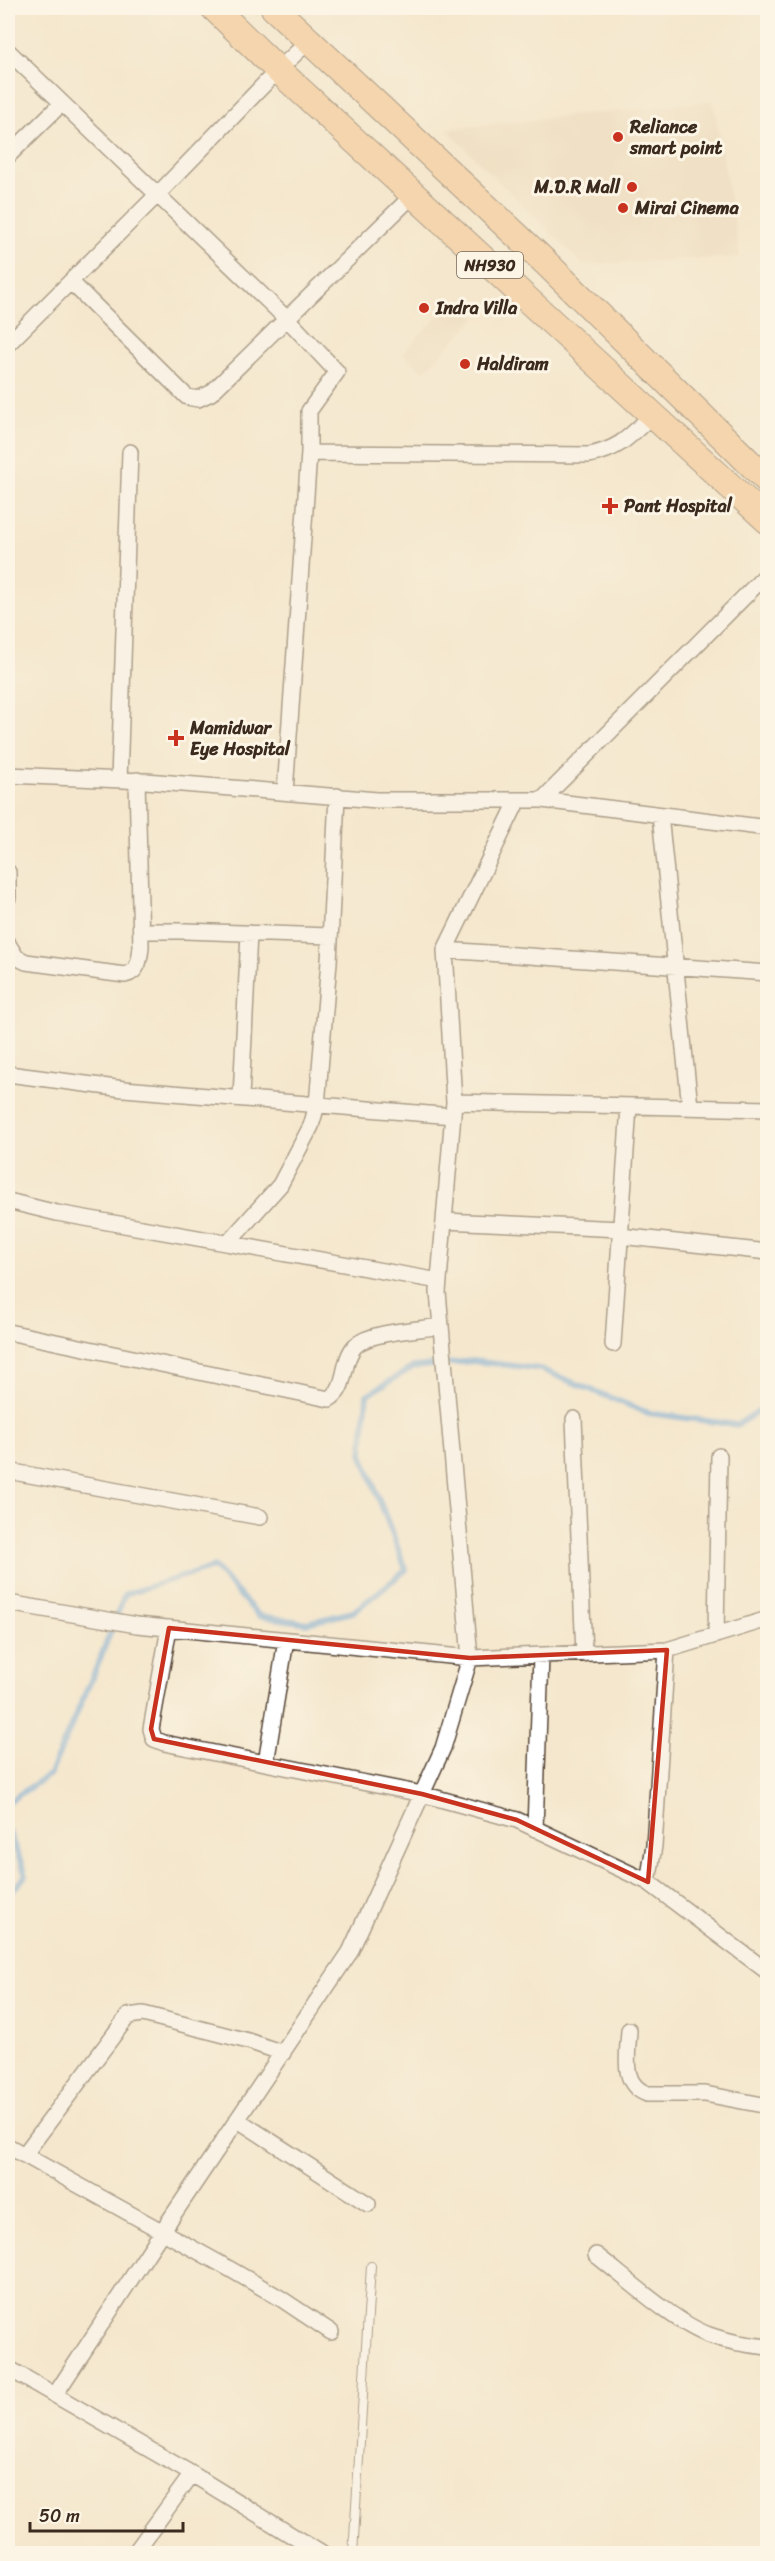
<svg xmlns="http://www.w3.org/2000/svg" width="775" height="2561" font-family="Sriracha,sans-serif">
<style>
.built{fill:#ebd8ba}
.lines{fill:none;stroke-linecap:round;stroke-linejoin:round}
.stream{stroke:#69a3d9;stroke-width:6}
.service-casing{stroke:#574638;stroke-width:10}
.minor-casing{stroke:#574638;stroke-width:18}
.trunk-casing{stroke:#574638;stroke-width:28}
.service{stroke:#fff;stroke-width:8}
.minor{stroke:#fff;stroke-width:15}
.trunk{stroke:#f5bf86;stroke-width:26}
.marked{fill:none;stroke:#c8321e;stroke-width:4.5;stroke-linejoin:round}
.poi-dot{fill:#c8321e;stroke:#fcf5e5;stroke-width:2}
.labels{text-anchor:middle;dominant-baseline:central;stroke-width:6;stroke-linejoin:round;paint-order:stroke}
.shield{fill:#fcf5e5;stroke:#75675a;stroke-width:1.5}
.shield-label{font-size:16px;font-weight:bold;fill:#3b2a1e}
.poi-label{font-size:18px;font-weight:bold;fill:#3b2a1e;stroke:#fcf5e5;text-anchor:start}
</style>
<rect width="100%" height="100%" fill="#fcf5e5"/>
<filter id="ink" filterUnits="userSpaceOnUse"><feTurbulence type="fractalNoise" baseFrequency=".0167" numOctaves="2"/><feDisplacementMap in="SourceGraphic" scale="12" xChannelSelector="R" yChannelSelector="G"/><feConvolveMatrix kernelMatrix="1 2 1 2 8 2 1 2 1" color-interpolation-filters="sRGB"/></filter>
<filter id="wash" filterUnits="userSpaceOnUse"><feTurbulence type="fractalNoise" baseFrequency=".008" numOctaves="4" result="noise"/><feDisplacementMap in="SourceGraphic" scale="24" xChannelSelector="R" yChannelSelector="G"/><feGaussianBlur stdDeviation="1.35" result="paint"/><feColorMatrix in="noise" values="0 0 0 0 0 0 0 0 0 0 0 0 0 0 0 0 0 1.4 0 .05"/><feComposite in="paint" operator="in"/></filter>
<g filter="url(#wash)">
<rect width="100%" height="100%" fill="#f4e7cd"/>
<path class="built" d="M713 101 740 257 583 265 446 129Z
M454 299 476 318 424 372 402 354Z"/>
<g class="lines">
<path class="stream" d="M8 1802 50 1774 96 1669 125 1594 214 1567 259 1616 307 1623 353 1612 406 1570 362 1454 367 1395 413 1367 473 1361 540 1369 648 1413 737 1425 768 1405
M8 1830 26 1875 8 1896"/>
</g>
</g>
<g filter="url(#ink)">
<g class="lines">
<defs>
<path id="service" d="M353 2554 371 2266"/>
<path id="minor" d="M8 51 293 325 337 372 309 411V453L285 792
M8 156 61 104
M71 282 187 397 198 399 211 393 414 194
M8 344 157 195 278 70 308 42
M309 453 589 455C620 449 630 436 652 415
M8 775 146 781 377 800H542L768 573
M119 780 130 452
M542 800 768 828
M660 815 690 1107
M8 898V872
M141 931H185L330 936
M8 944 16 957 26 962 125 975C139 972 140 958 141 946L137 780
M445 950 768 973
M8 1074 124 1089 453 1116
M241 1098 249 933
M454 1102 768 1109
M8 1201 57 1213 439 1281
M444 1221 621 1229
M620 1236 768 1252
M228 1243 280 1185 311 1126 317 1105 329 962 337 796
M8 1332 329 1399C348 1389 341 1361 355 1346 371 1331 419 1330 441 1326
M613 1344 629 1106
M574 1419 584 1654
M8 1471 260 1517
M8 1603 137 1625 470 1658 438 1292 454 1102 445 950 518 800
M169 1628 151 1729 154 1739 164 1743 422 1794 517 1820 648 1882 768 1972
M716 1635 719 1456
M266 1763 286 1640
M535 1829 541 1656
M648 1882 654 1846 667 1650
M629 2030C628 2054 620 2084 647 2094H705L768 2106
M238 2120 368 2204
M8 2146 228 2268 280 2298 331 2332
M24 2155 128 2016 143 2014 248 2041 283 2053
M596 2255C626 2278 675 2323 709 2335 728 2342 747 2345 768 2347
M8 2368 192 2474 322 2554
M55 2395 161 2233 350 1952 443 1748 470 1658 667 1650 768 1619
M134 2554 192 2474"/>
<path id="trunk" d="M214 8 278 70 768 521
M274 8 545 262 768 481"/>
</defs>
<use href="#service" class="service-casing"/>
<use href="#minor" class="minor-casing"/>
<use href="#trunk" class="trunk-casing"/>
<use href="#service" class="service"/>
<use href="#minor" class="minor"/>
<use href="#trunk" class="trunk"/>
</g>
</g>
<path d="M0 0H775V2561H0ZM169 1628 470 1658 667 1650 648 1882 517 1820 422 1794 154 1739 151 1729Z" fill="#f4e7cd" fill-opacity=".55" fill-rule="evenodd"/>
<path class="marked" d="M169 1628 470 1658 667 1650 648 1882 517 1820 422 1794 154 1739 151 1729Z"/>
<g class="poi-dot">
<circle cx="618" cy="137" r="6"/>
<circle cx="632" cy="187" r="6"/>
<circle cx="623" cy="208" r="6"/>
<circle cx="424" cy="308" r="6"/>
<circle cx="465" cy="364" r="6"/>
<path d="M607 497h6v6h6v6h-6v6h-6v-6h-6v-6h6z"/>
<path d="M173 729h6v6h6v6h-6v6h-6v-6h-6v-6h6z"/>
</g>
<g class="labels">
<rect class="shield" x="457" y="252" width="66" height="26" rx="4.5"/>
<g class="shield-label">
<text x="490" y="265">NH930</text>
</g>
<g class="poi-label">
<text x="630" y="127">Reliance<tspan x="630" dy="21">smart point</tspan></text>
<text x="620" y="187" text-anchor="end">M.D.R Mall</text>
<text x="635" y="208">Mirai Cinema</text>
<text x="436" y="308">Indra Villa</text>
<text x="477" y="364">Haldiram</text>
<text x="624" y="506">Pant Hospital</text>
<text x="190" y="728">Mamidwar<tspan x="190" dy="21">Eye Hospital</tspan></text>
</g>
</g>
<rect width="775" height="2561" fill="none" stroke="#fcf5e5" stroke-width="30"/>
<path d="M30 2522v9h153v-9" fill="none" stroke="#3b2a1e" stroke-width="3"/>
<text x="39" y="2522" font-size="18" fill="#3b2a1e" stroke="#fcf5e5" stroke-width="4.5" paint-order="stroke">50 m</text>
</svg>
